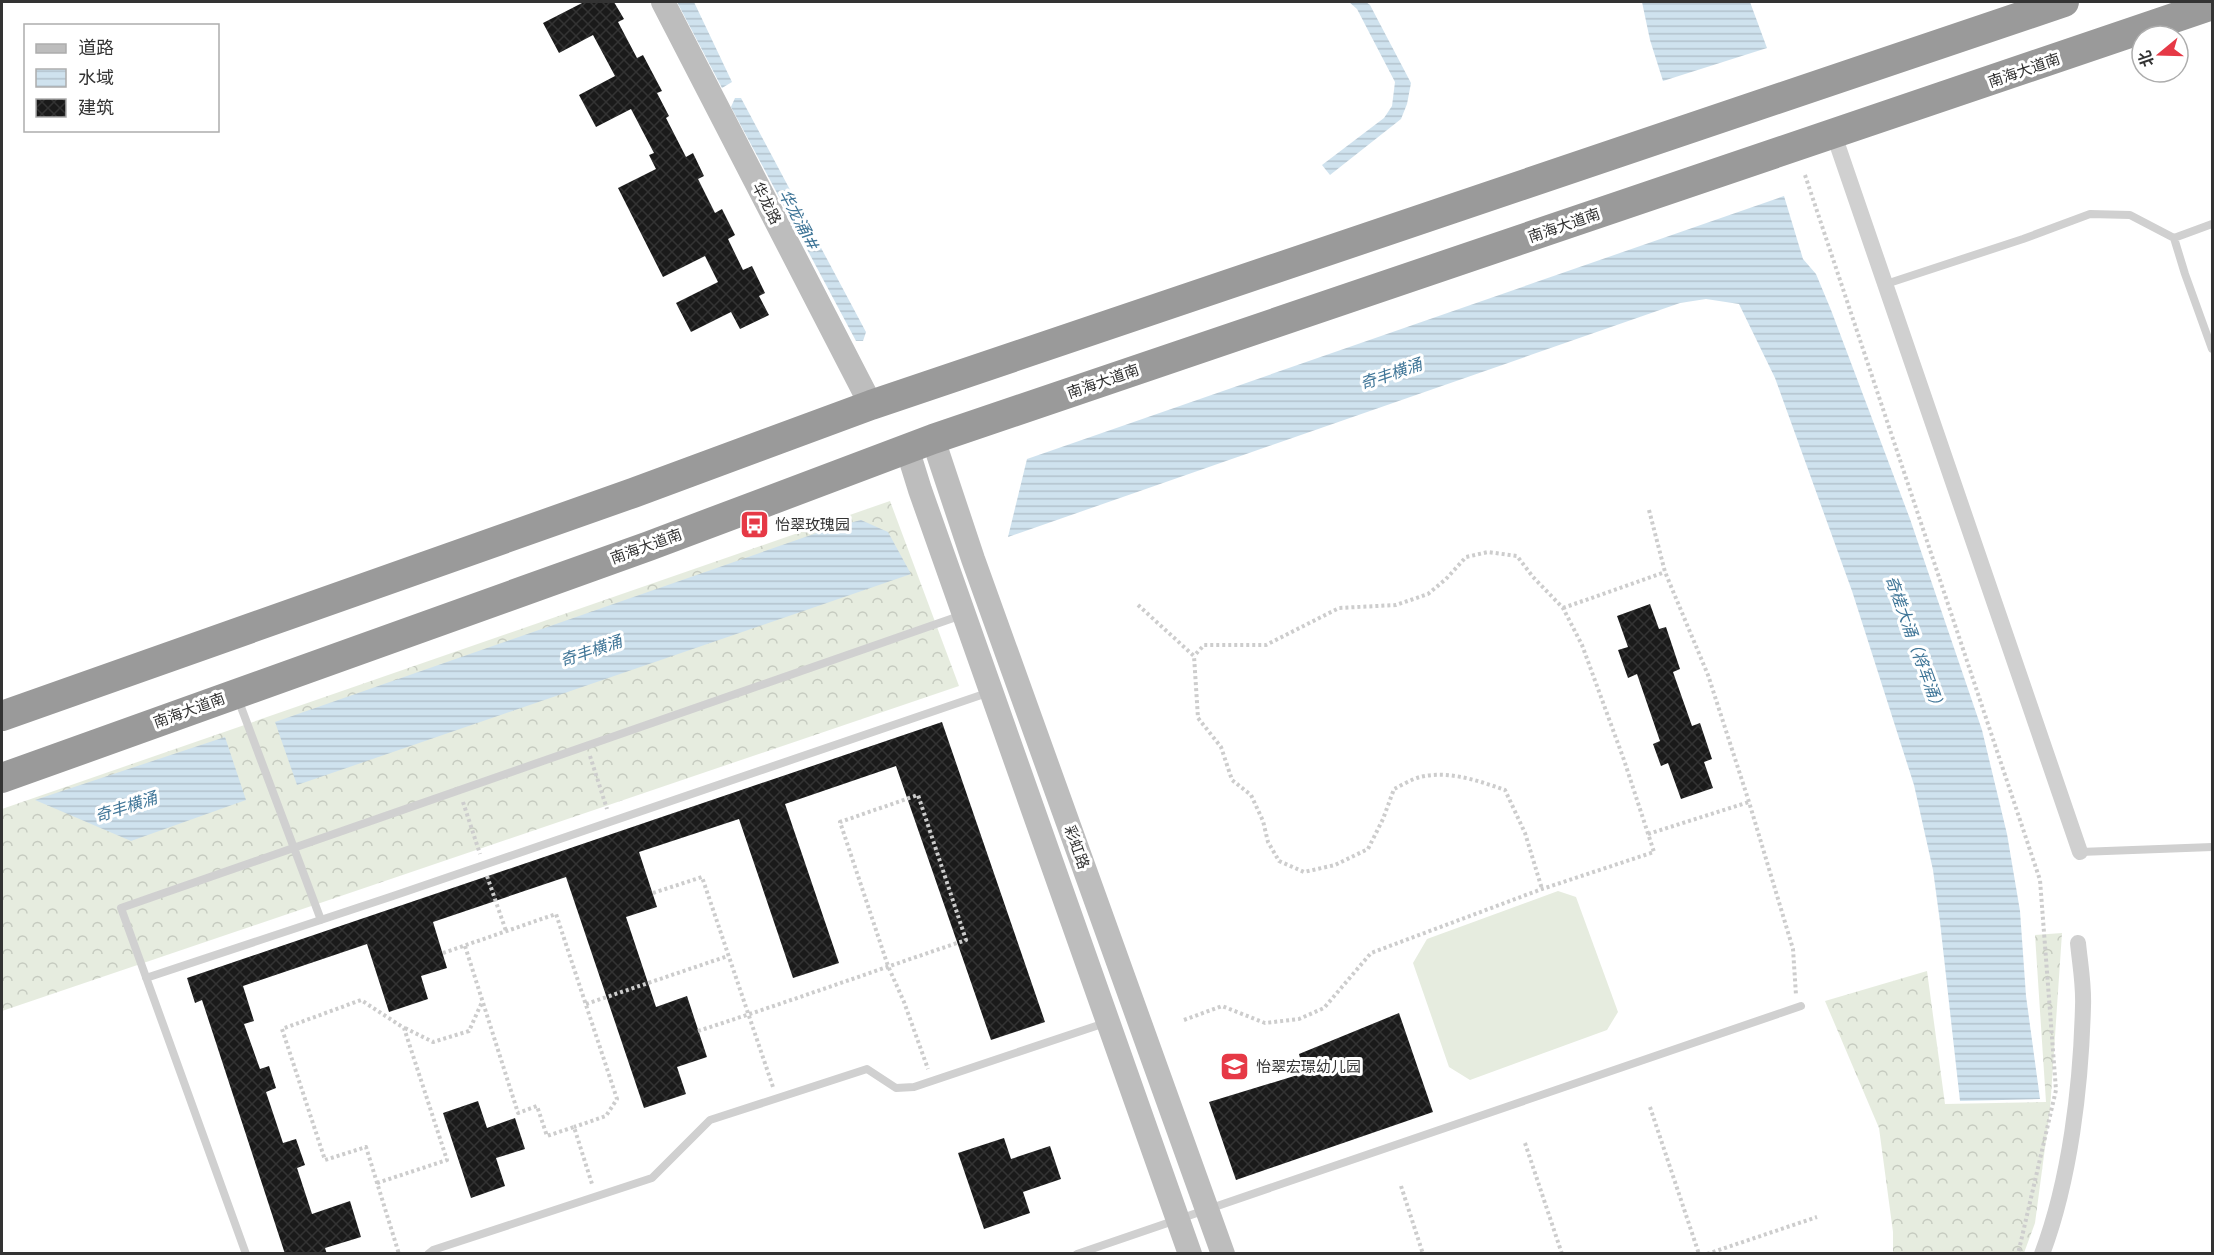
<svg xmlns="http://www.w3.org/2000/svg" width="2214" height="1255" font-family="Poppins,'Noto Sans SC',sans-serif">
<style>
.forest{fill:url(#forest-crowns)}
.garden{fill:#e6ecdf}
.water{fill:url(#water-rules)}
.building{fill:url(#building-cross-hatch)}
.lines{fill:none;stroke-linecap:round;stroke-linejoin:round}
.path{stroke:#cdcdcd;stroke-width:4;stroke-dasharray:3 3;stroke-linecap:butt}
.lane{stroke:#d0d0d0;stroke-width:8}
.street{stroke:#d0d0d0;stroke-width:16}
.secondary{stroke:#bdbdbd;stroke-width:24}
.highway{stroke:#9a9a9a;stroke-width:30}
.labels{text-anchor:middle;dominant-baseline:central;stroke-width:6;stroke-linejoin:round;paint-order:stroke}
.street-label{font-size:15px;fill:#333;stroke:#fff}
.poi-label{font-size:15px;fill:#333;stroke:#fff;text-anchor:start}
.water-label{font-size:16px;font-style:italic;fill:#3f7597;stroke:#fff}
</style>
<defs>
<pattern id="forest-crowns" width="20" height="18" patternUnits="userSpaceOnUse" patternTransform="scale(1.5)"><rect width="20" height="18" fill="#e6ecdf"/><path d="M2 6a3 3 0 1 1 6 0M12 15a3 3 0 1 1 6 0" fill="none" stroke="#c6cbc0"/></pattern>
<pattern id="water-rules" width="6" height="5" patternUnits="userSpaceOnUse" patternTransform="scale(1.5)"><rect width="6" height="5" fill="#cfe2ee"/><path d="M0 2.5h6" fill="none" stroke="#b2c2cd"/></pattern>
<pattern id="building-cross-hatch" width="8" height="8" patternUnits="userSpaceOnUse" patternTransform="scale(1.5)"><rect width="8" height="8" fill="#1a1a1a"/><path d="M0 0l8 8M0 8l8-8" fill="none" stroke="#333"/></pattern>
</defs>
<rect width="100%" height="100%" fill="#fff"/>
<path class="forest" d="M890 501 959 686 2 1011V809Z
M2062 933 2050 1110 2035 1223 2024 1253H1893V1232L1879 1128 1825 1001 1927 971 1945 1104 2046 1102 2035 935Z"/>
<path class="garden" d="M1558 891 1576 897 1618 1012 1607 1030 1470 1080 1449 1067 1413 963 1427 939Z"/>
<path class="water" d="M677 2H694L732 82 722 88Z
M1349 2H1366L1370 5 1411 83 1407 104 1401 119 1330 175 1322 165 1384 118 1392 106 1395 82 1357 9Z
M1642 2H1750L1767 48 1663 81 1650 40Z
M735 98H741L866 332 863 341H856L731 107Z
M1784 196 1803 259 1816 274 1831 310 1910 519 1982 730 2007 834 2020 911 2026 996 2040 1099 1960 1101 1940 922 1933 870 1914 785 1852 591 1775 378 1739 304 1706 299 1680 303 1008 537 1027 459Z
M861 520 888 532 911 574 297 785 275 722 834 527Z
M225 737 246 800 131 841 35 800Z"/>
<path class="building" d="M584 2H614L624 19 618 22 637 58 643 55 662 91 657 93 669 116 666 118 686 157 693 153 704 176 698 179 715 213 722 209 735 235 728 239 743 270 752 266 765 293 759 296 769 315 740 329 731 312 691 332 676 303 718 282 705 256 663 277 618 188 656 169 649 155 654 153 631 109 596 127 579 95 615 76 593 35 559 53 543 23Z
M1650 604 1659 629 1666 627 1680 669 1673 672 1692 726 1700 723 1712 759 1704 762 1713 788 1681 799 1668 763 1661 766 1653 744 1660 741 1637 674 1628 678 1618 650 1628 647 1617 616Z
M942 722 1045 1022 991 1040 896 766 785 804 839 963 793 978 739 819 639 852 657 907 626 917 656 1007 687 996 707 1057 677 1067 686 1094 644 1108 566 877 433 922 447 968 421 976 428 999 389 1012 367 944 243 986 254 1021 244 1024 260 1069 269 1066 276 1088 266 1092 283 1143 296 1139 305 1165 297 1168 312 1214 350 1201 361 1237 325 1248 327 1254H285L202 1000 195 1003 187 978Z
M1399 1013 1433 1112 1236 1180 1209 1102 1304 1073 1299 1054Z
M478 1101 487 1128 515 1118 525 1149 496 1158 505 1186 471 1198 443 1113Z
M1004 1138 1011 1159 1050 1146 1061 1179 1023 1192 1030 1213 984 1229 958 1153Z"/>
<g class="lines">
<path class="path" d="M1805 175 2040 880 2056 1090 2018 1254
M1649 510 1665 572 1708 675 1749 802 1793 949 1796 995
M1138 605 1194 656 1198 718 1221 747 1232 780 1251 795 1263 821 1268 842 1279 861 1304 872 1335 865 1368 849 1383 819 1394 789C1402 785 1412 779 1420 777 1449 770 1479 781 1505 790L1525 833 1542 889
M1563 608 1665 572
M590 756 607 809
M463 802 480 854
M1648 834 1749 802
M487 876 506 931
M653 893 702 877 773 1087
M465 946 518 1113 537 1106 547 1136 574 1127 592 1184
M443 953 556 914 617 1099 606 1116 574 1127
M586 1004 728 956
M1184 1020 1222 1006 1265 1023 1299 1019 1324 1008 1371 953 1542 889 1654 852 1624 760 1582 645 1563 608 1533 577 1517 556 1488 552 1466 557 1446 579 1428 594 1396 605 1339 608 1266 645H1204L1194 656
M405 1028 433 1042 469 1031 482 1002
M698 1031C788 1002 877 970 966 940L918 795 840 822 888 966 904 1002 928 1069
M1650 1107 1699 1254
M1525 1143 1562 1254
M377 1183 447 1160 404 1028 361 1000 282 1029 325 1160 366 1147 399 1254
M1401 1186 1423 1254
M1707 1254 1817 1217"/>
<path class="lane" d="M2174 238 2212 224
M1886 284 2023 239 2090 214 2130 215 2174 238 2185 274 2212 349
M238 699 321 920
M2080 852 2212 847
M146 978 393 896 990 692
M246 1254 121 908 962 615
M428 1254 433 1250 652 1178 710 1120 867 1069 896 1088 914 1087 1105 1023
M1077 1254 1801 1006"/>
<path class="street" d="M1834 135 2080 852
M2042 1254C2070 1180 2081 1086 2083 1006 2084 985 2080 964 2078 943"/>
<path class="secondary" d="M663 2 871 405
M933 439 973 559 1223 1254
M907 448 920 490 1190 1254"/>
<path class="highway" d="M2 716 633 493 871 405 2064 2
M2 778 649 546 933 439 2212 5"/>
</g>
<defs>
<symbol id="bus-square" viewBox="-11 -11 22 22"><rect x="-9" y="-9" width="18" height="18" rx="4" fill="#e63946" stroke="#fff"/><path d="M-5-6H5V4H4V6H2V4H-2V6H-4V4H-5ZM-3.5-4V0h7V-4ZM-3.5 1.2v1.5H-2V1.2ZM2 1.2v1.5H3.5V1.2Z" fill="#fff"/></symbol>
<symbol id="school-square" viewBox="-11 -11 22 22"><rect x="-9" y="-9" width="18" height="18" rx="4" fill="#e63946" stroke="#fff"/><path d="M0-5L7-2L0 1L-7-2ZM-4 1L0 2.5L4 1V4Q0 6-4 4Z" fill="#fff"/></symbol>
</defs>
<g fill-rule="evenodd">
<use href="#bus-square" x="738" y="508" width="33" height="33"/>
<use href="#school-square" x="1218" y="1050" width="33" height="33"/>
</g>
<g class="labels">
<g class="street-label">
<text transform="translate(2024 70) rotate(-19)">南海大道南</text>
<text transform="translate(767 203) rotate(63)">华龙路</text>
<text transform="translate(1564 225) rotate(-19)">南海大道南</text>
<text transform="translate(1103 381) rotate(-19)">南海大道南</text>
<text transform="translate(646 546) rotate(-20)">南海大道南</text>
<text transform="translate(189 710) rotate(-20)">南海大道南</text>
<text transform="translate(1077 847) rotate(70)">彩虹路</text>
</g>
<g class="poi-label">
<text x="775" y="524">怡翠玫瑰园</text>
<text x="1256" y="1066">怡翠宏璟幼儿园</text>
</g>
<g class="water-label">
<text transform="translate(799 220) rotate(62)">华龙涌1#</text>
<text transform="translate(1391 374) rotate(-19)">奇丰横涌</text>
<text transform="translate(1915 644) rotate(70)">奇槎大涌（将军涌）</text>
<text transform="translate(591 651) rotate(-19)">奇丰横涌</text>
<text transform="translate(126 807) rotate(-18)">奇丰横涌</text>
</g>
</g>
<rect width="2214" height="1255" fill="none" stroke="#333333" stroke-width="6"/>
<rect x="24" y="24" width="195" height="108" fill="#ffffff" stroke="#adadad" stroke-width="1.5"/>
<rect x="36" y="44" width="30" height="9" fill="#bdbdbd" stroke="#adadad" stroke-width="1.5"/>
<text x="78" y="54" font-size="18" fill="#333333">道路</text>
<rect x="36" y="69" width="30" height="18" fill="url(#water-rules)" stroke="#adadad" stroke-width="1.5"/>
<text x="78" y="84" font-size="18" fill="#333333">水域</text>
<rect x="36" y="99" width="30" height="18" fill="url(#building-cross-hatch)" stroke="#adadad" stroke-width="1.5"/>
<text x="78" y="114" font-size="18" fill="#333333">建筑</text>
<g transform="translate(2160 54) rotate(251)"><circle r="28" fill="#ffffff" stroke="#adadad" stroke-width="1.5"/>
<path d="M0-4.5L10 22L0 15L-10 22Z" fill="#e63946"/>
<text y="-9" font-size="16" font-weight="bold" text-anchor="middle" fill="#333333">北</text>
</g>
</svg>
